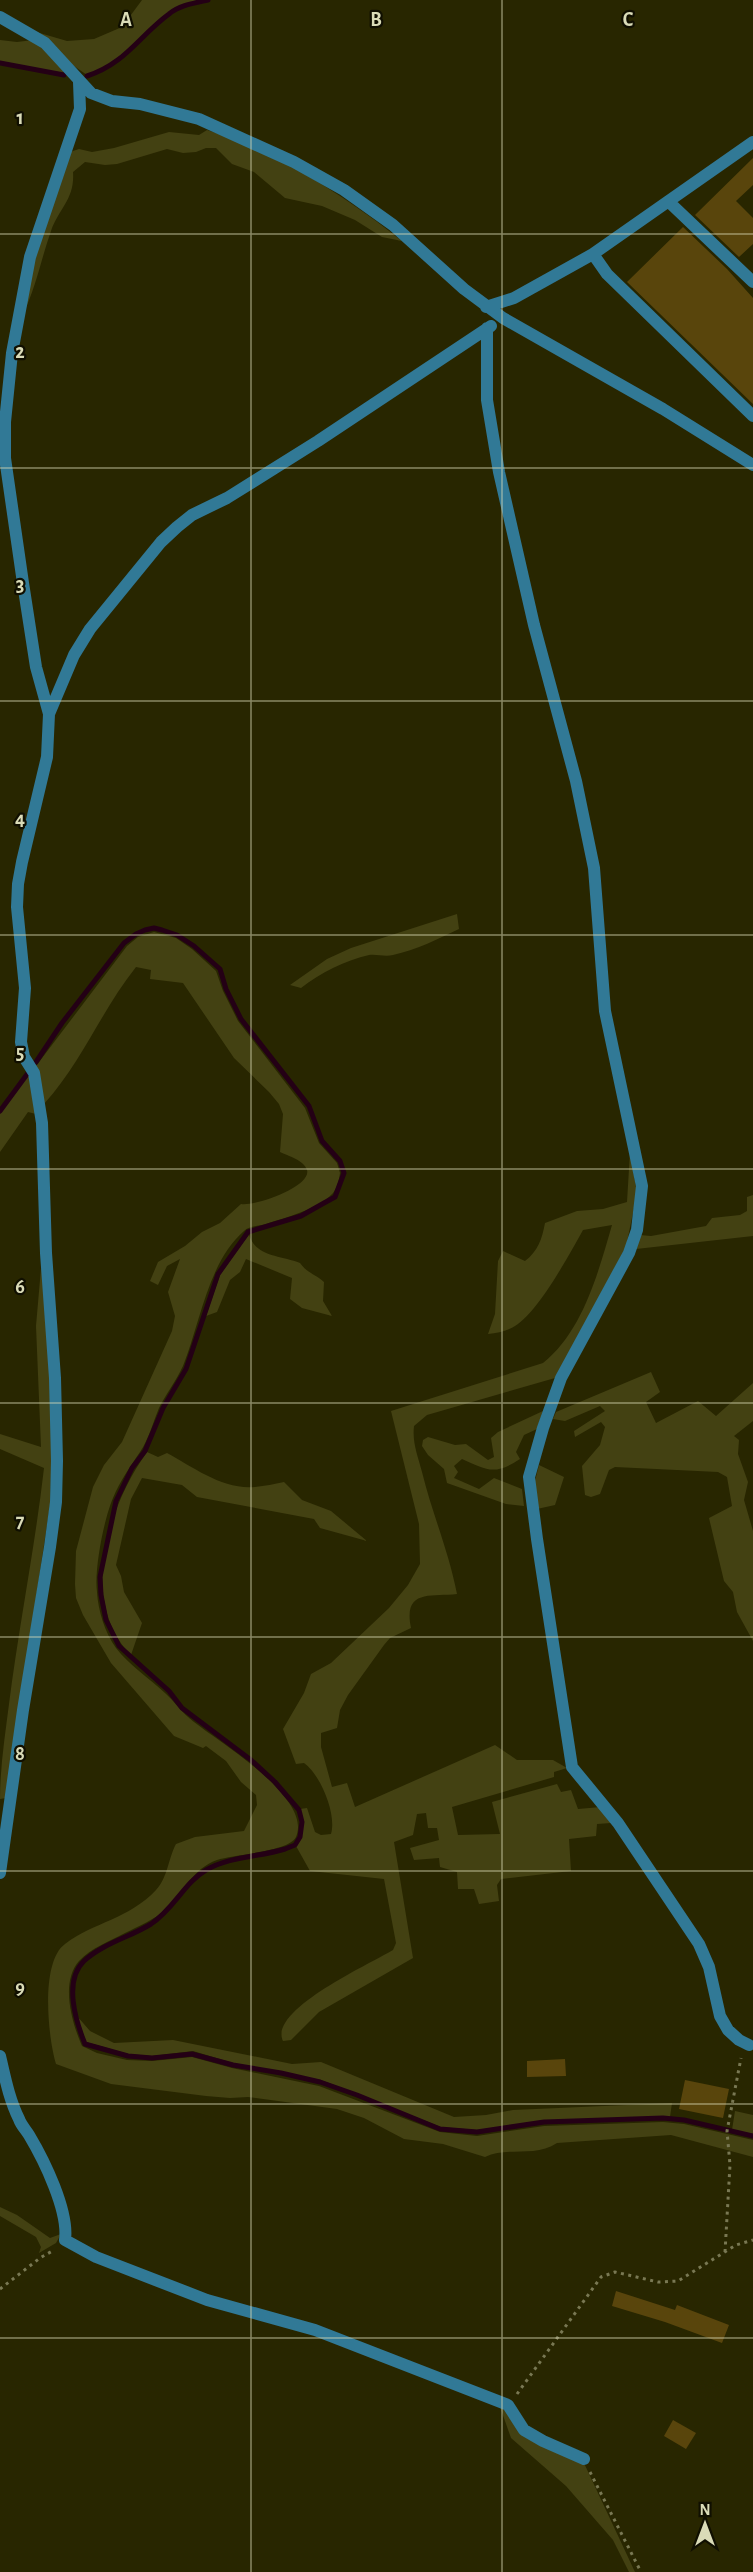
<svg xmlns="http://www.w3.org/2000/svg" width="753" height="2572" font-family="'Alegreya Sans',sans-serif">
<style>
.green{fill:#434112}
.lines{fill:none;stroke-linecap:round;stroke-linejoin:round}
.stream{stroke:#240015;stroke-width:5}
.building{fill:#59450c}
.path{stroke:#797853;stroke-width:3;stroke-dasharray:3 4.5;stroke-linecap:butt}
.street{stroke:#317996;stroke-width:12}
.grid{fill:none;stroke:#dadbb7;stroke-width:1.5;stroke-opacity:0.55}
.grid-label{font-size:20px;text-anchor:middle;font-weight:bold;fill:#dadbb7;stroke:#100f00;stroke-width:4.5;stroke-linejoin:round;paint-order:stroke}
</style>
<rect width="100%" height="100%" fill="#282600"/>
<path class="green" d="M142 0H202C191 3 177 5 168 13 139 36 124 62 87 75L71 64 33 31 67 41 94 39 122 27Z
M0 40 17 42 33 40 61 63 64 74 0 61Z
M207 130C275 151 347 197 402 241L382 237 355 220 322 206 285 198 254 172 232 164 216 148H206L196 152 183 153 167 149 117 164 105 165 85 162 73 172C75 199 59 208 51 231 41 259 36 288 23 314L36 253 70 152 79 149 92 152 114 148 169 132 199 135Z
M457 914 459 929C438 939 416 950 393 955 385 957 377 954 369 955 346 960 320 973 301 988L290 985 327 959 351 948Z
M154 932 176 938 192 949 216 971 223 991 238 1021 305 1108 319 1143 337 1163 340 1173C339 1180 337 1190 331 1195 318 1209 284 1218 266 1224 259 1226 249 1226 244 1231 208 1262 200 1324 183 1366 176 1381 166 1394 159 1408 153 1422 149 1439 140 1452 130 1467 120 1481 113 1498 104 1519 94 1569 97 1592 98 1610 105 1633 116 1648 129 1665 149 1678 165 1693 175 1702 182 1713 194 1722 219 1742 313 1798 296 1837 289 1852 234 1854 217 1860 192 1869 184 1892 166 1909 154 1920 139 1926 125 1933 110 1941 91 1948 79 1961 60 1983 72 2023 82 2046L97 2053 127 2060 152 2061 192 2057 232 2068 319 2086 440 2132 477 2136 544 2126 663 2122 684 2124 753 2140V2157L671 2135 557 2143C535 2158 508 2146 485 2157L443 2144 404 2139 364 2118 337 2109 248 2097 230 2098 206 2096 111 2084 56 2064C48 2038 40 1962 65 1944 94 1922 129 1919 156 1890 168 1877 168 1859 176 1844L195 1837 244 1831 257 1805 256 1795 241 1782 226 1761 206 1746 203 1748 174 1736 111 1663 83 1615 76 1598 75 1584 76 1551 93 1487 104 1465 122 1442 172 1331 175 1316 168 1292 180 1259 167 1266 158 1285 150 1281 158 1262 185 1246 202 1232 220 1223 241 1204C253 1207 312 1187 307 1170 304 1160 288 1156 280 1152L283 1114 279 1104 269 1092 234 1058 183 983 150 979 151 970 136 967C101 1011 82 1062 44 1104L36 1066 127 946 138 937Z
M30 1072 36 1114 28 1112 0 1152V1114Z
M630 1152 637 1193 626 1247 555 1378 427 1415 414 1426C412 1443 418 1456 422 1472 432 1513 449 1552 457 1594 430 1597 403 1589 411 1628L390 1638 384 1645 348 1695 340 1710 337 1728 321 1733V1747L332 1787 347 1783 355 1807 495 1745 517 1760H553L567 1768 554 1772V1777L452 1807 458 1835 500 1834 492 1802 557 1784 561 1792 571 1790 578 1809 601 1807 611 1823 597 1824 596 1836 569 1839 571 1871 501 1879 497 1885 499 1901 479 1904 474 1889H458L457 1872 440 1867 439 1858 414 1860 410 1848 439 1840 437 1828H428L426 1813 417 1814 413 1835 394 1842 413 1958 319 2012 291 2040 283 2041C268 2010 370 1964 393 1950L396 1943 384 1879 310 1871 296 1846C305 1834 304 1823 300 1809L307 1808 315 1832 321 1835 331 1834C337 1814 320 1774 304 1763L296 1764 283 1729 304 1693 311 1674 331 1663 389 1608 408 1585 420 1564 419 1524 391 1411 543 1363C583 1331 598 1273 612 1225L583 1230C569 1255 539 1311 515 1326 507 1331 498 1333 488 1334L495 1314 498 1261 503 1251 525 1261C538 1251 542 1239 545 1223L577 1211 603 1209 627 1202Z
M753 1195V1236L636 1249 640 1235 651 1236 706 1226 712 1218 740 1215 747 1211V1197Z
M249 1234C255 1257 280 1255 300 1263 307 1273 315 1274 324 1282L323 1301 332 1316 302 1308 290 1299 292 1278 246 1259 240 1272 230 1280 217 1312 206 1316 220 1275Z
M42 1257 50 1354 52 1446 50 1505 6 1798 0 1799C0 1767 5 1736 9 1704 19 1625 35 1547 44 1468L0 1449V1434L41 1447 36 1326Z
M651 1372 660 1392 646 1402 656 1423 698 1401 716 1416 753 1383V1421L734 1436 739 1440 738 1454 748 1482 744 1500 753 1531V1641L737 1612 733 1592 724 1581 709 1518 732 1506 727 1477 718 1472 615 1467 609 1470 600 1494 591 1497 585 1495 582 1466 600 1445 605 1427 601 1422 575 1437 574 1431 605 1411 600 1406 565 1421 553 1419 556 1412Z
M543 1411 537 1429 524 1435 516 1452 520 1459C494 1476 487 1470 462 1459L454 1466 458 1472 454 1478 479 1489 494 1478 522 1489 524 1506 506 1504 447 1483 444 1469 428 1455 422 1446 423 1440 428 1437 455 1445 466 1444 488 1460 494 1457 491 1438 498 1432Z
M147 1452 158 1457 167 1453C193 1467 223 1490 255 1487 265 1486 274 1484 284 1482L302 1500 331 1511 367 1541 320 1528 314 1519 197 1497 182 1485 142 1478 131 1499 116 1565 121 1576 124 1592 142 1623 131 1655C78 1601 108 1506 147 1452Z
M539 1465 564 1477 555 1505 537 1509 535 1481Z
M77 2016 90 2031 114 2043 173 2040 292 2064 321 2062 454 2117 486 2115 513 2110 672 2103 670 2117 544 2121 477 2130 441 2127 321 2080 233 2063 193 2051 152 2056 128 2054 86 2042Z
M735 2111 753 2115V2134L732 2130Z
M0 2207 17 2215 50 2238 61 2234 56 2243 39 2253 41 2247 36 2237 0 2216Z
M499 2404 506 2407 522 2432 583 2461 635 2572H629L613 2540 566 2486 511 2438Z"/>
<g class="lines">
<path class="stream" d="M0 63 64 75
M87 76C125 64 139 36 169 14 180 5 195 3 208 0
M36 1062 62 1023 124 943 136 934 145 930 154 928 162 930 177 935 194 946 220 969 226 989 241 1019 309 1106 322 1141 340 1161 344 1173 335 1197 324 1203 301 1216 248 1232 218 1274 186 1369 163 1408 145 1451 132 1468 116 1501 100 1577 101 1595 106 1620 119 1646 169 1691 182 1708 251 1760 275 1782 299 1810 302 1822 300 1837 295 1845 285 1849C260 1857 230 1856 206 1870 184 1883 174 1909 151 1924 130 1937 102 1944 84 1961 63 1981 76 2022 85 2044L128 2056 152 2058 192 2054 233 2065 281 2073 320 2082 357 2095 440 2129 477 2132 544 2122 663 2118 684 2120 753 2136
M0 1111 28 1073"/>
</g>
<path class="building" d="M753 158V185L736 201 753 218V244L739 257 695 215Z
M683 227 727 269 753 298V404L627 282Z
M565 2059 566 2076 527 2077V2061Z
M685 2080 729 2089 723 2118 679 2109Z
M616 2291 675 2310 677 2305 729 2325 722 2343 665 2322 612 2306Z
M673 2420 696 2433 686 2449 664 2436Z"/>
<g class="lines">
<path class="path" d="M725 2252 730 2165 727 2131 741 2058
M0 2289 40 2258 54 2250
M517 2394 601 2277 615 2272 658 2282 678 2281 736 2245 753 2240
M590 2472 641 2572"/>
<path class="street" d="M0 17 45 43 91 93 112 101 140 104 199 119 294 162 344 190 393 225 464 289 503 318 663 409 753 465
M669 202 753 282
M593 254 607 274 753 416
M486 307 514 298 593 254 753 142
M487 328V400L499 472 534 625 576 781 594 868 605 1011 642 1186 637 1230 629 1253 561 1378 543 1428 529 1477 537 1539 572 1767 618 1823 699 1944 709 1967 720 2016 728 2030 739 2040 749 2045
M49 714 74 655 90 629 161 542 177 527 192 515 227 498 318 441 491 326
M0 1873 23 1710 50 1547 56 1502 57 1461 55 1378 46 1253 42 1123 34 1073 24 1057 21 1042 25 988 17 907 18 884 22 862 47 757 49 714 36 667 23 583 5 458V422L12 353 30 257 80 109 79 82
M0 2056C5 2077 9 2099 19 2119 21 2125 26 2130 29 2135 44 2160 69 2211 65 2240L96 2257 207 2300 315 2330 508 2405 524 2430 543 2441 584 2459"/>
</g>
<path class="grid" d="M251 0V2572M502 0V2572M0 234H753M0 468H753M0 701H753M0 935H753M0 1169H753M0 1403H753M0 1637H753M0 1871H753M0 2104H753M0 2338H753"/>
<g class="grid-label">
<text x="126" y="26">A</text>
<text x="376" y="26">B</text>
<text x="628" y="26">C</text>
<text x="20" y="124">1</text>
<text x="20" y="358">2</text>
<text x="20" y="591">3</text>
<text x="20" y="825">4</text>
<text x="20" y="1059">5</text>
<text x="20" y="1293">6</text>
<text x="20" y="1527">7</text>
<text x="20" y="1760">8</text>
<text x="20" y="1994">9</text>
</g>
<g transform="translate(705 2524)" stroke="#100f00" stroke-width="4.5" paint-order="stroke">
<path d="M0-4.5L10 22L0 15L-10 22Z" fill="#dadbb7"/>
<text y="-9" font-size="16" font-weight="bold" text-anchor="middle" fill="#dadbb7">N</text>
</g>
</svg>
